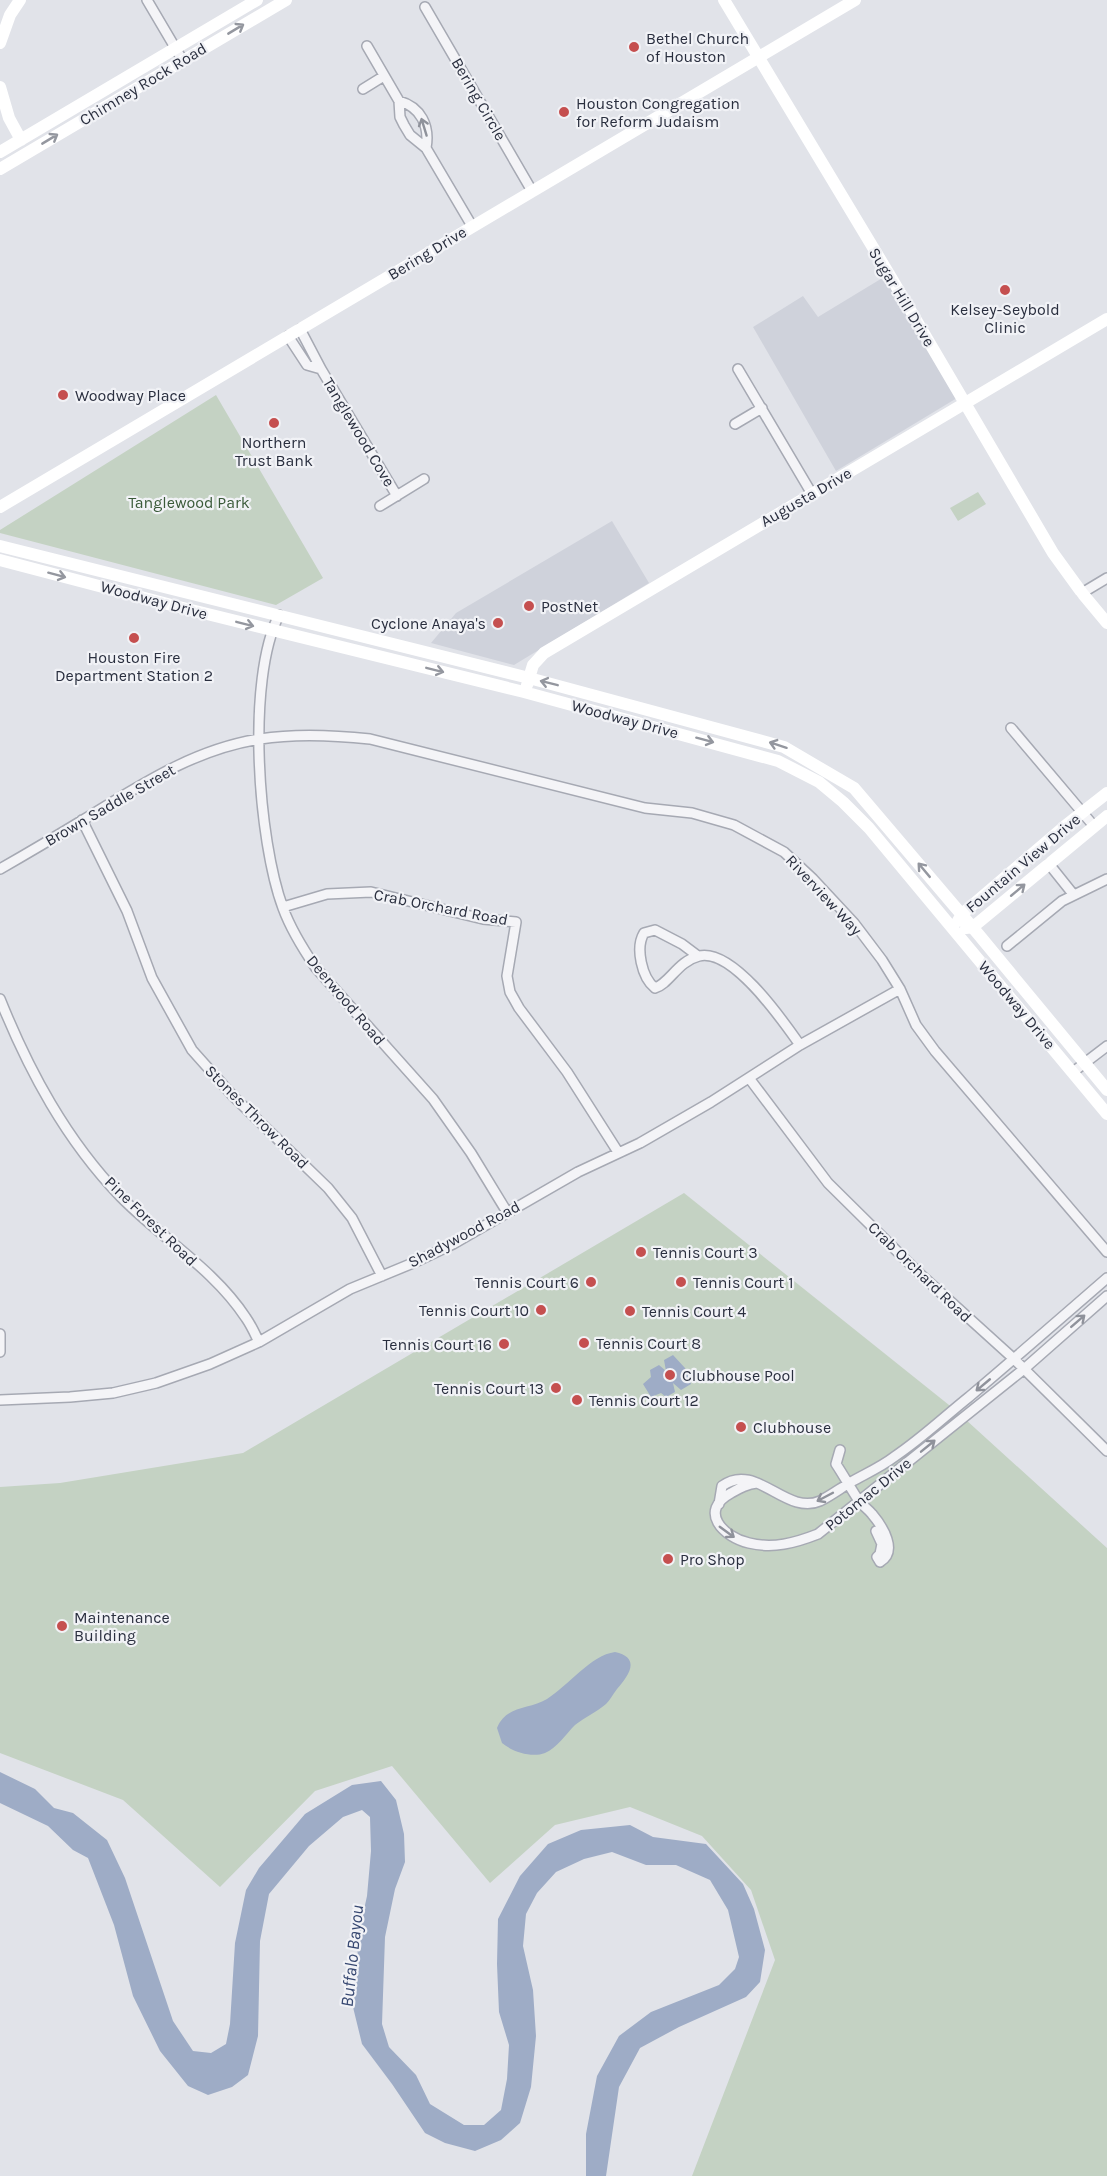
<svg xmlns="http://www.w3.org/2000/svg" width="1107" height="2176" font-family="Karla,sans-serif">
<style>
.built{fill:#cfd2db}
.green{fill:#c4d2c3}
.water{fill:#9eacc6}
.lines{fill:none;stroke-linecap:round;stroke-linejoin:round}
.street-casing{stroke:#a6a9b3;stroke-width:12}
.street{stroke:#f4f4f7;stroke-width:9}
.secondary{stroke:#fff;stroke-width:12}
.oneway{stroke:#94979f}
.oneway2{stroke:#8f929b}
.poi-dot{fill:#c54f4f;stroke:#f1f2f6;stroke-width:2}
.labels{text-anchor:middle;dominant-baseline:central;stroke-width:4.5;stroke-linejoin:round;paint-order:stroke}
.poi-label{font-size:16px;fill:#2a2f3f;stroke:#f1f2f6;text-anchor:start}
.street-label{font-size:16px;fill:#2a2f3f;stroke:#f1f2f6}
.park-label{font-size:16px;fill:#3a5a39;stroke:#f1f2f6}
.water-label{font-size:18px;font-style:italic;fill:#374871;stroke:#f1f2f6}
</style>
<rect width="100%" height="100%" fill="#e1e3e9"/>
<path class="built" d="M884 277 957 398 836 471 753 327 803 296 818 317Z
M612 521 649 583 514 665 431 643 456 613Z"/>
<path class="green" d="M216 395 323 578 276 605 0 533V530Z
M978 492 986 504 958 521 950 508Z
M684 1193 954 1409 1107 1548V2176H692L775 1960 751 1890 702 1836 630 1807 555 1825 490 1883 392 1766 315 1791 220 1887 123 1800 0 1753V1487L60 1483 243 1453Z"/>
<path class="water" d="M673 1355 685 1368 691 1384 681 1390 673 1383 675 1392 666 1397 661 1393 651 1397 643 1384 651 1377 650 1370 659 1365 666 1371 664 1360Z
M615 1652C642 1658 628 1676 617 1689 613 1694 610 1700 606 1704 597 1712 585 1717 575 1725 566 1734 557 1748 545 1753 532 1758 513 1752 502 1743L497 1728C506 1705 529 1710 547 1699 568 1686 591 1655 615 1652Z
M0 1772 35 1789 54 1808 73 1813 107 1840 125 1878 173 2021 193 2051 211 2053 226 2044 230 2024 235 1943 246 1890 259 1868 305 1814 352 1785 381 1781 396 1800 404 1834 405 1862 395 1889 385 1937 382 2024 389 2047 416 2075 430 2104 464 2125H484L501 2110 507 2079 509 2045 499 2012 497 1964 498 1919 520 1876 548 1844 581 1830 630 1825 653 1837 706 1844 743 1884 754 1909 765 1950 760 1982 746 1997 679 2027 640 2048 619 2087 606 2176H586V2134L597 2076 619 2036 651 2012 719 1985 735 1969 739 1957 728 1910 710 1880 676 1865H646L612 1852 584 1859 556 1872 537 1893 526 1914 523 1946 533 1990 536 2036 531 2087 520 2123 501 2140 475 2151 445 2143 425 2133 392 2084 362 2044 352 2003 357 1976 358 1937 367 1896 371 1851 370 1817 362 1810 343 1817 309 1846 269 1894 260 1941 258 2036 248 2075 232 2087 208 2095 188 2086 160 2051 133 1996 114 1925 88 1858 73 1850 48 1826 0 1803Z"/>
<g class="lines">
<defs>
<path id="street" d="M147 0 183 61
M425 7 532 191
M367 46 399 101 400 117 404 125 410 135 426 148C430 126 421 107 399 101
M363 89 384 76
M426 148 472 226
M300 329 321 369 397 496
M288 336 307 365 321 369
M738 369 812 494
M735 424 762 408
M380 506 424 479
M1082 593 1107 578
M279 615C246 680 258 840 283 908 291 930 303 949 316 968L433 1099 471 1153 507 1212
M1011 728 1093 825
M82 820 127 911 152 978 192 1050 233 1096 328 1188 352 1218 382 1276
M1049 864 1073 894
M0 869C28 853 55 837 83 820 139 786 194 749 260 739 297 733 333 735 370 739L645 808 692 813 734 825 784 852 813 879 854 923 882 960 900 989 916 1025 935 1051 1107 1252
M283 907 327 894 371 892 483 919 516 922 507 976 510 992 519 1008 567 1072 618 1152
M1007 946 1062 901 1107 879
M698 956 682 944 655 930 644 933C635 948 642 978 655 988 669 984 678 961 699 956 733 948 783 1021 800 1045
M0 999C29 1071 66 1140 121 1197 161 1238 214 1269 246 1318 251 1325 255 1334 259 1342
M1073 1072 1107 1046
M749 1078 828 1183 919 1273 1014 1359 1107 1451
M0 1334V1352
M0 1400 70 1397 113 1393 156 1383 210 1364 259 1342 350 1289 413 1263 453 1244 578 1172 640 1143 711 1102 800 1045 900 989
M840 1450 836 1464C844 1476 851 1489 859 1501 863 1506 868 1509 872 1514 883 1527 898 1551 880 1562
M757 1483C747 1484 740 1488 731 1493 698 1511 723 1537 749 1543 773 1549 795 1543 818 1534L1024 1369 1107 1296
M719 1504 722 1486C756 1461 786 1516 820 1501 830 1496 841 1488 851 1482 865 1474 881 1467 894 1457 921 1439 944 1417 969 1397 1015 1358 1061 1318 1107 1278
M876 1531 882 1544 880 1554 877 1557 880 1562"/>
</defs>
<use href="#street" class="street-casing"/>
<use href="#street" class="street"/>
<path class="secondary" d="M724 0 892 279 1053 553 1082 593 1107 623
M0 43 10 15 20 0
M0 87 9 118 21 140
M0 152 257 0
M0 169 286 0
M0 507 855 0
M0 546 529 678 784 747 854 788 979 935 1107 1090
M0 560 179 607 524 692 778 761 819 782 843 802 869 828 1107 1114
M527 685 533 665 544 653 1107 319
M958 921 962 914 1065 826 1107 793
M966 928 973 927 1107 816"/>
</g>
<defs><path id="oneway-shaft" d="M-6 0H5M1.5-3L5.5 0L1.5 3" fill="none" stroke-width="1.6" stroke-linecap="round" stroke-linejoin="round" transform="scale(1.5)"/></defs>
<g class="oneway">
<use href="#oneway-shaft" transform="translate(236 29) rotate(-31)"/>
<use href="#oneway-shaft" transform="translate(50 139) rotate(-31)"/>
<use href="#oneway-shaft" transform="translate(57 575) rotate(15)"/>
<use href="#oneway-shaft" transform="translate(245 624) rotate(14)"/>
<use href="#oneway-shaft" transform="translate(435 670) rotate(14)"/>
<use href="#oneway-shaft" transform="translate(549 683) rotate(-166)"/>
<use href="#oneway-shaft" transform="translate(705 740) rotate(15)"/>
<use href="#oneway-shaft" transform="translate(778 745) rotate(-162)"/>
<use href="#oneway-shaft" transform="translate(924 870) rotate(-130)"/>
<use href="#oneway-shaft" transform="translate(1018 890) rotate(-40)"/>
</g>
<g class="oneway2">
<use href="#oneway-shaft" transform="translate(424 127) rotate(-107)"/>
<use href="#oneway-shaft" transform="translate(1078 1321) rotate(-41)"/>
<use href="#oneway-shaft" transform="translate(983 1385) rotate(140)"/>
<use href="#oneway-shaft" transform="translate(928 1446) rotate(-39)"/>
<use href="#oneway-shaft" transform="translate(825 1497) rotate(152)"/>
<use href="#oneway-shaft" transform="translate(727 1532) rotate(36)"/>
</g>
<g class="poi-dot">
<circle cx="634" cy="47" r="6"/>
<circle cx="564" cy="112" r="6"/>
<circle cx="1005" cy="290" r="6"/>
<circle cx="63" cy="395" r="6"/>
<circle cx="274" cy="423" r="6"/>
<circle cx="529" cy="606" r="6"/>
<circle cx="498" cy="623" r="6"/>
<circle cx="134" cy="638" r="6"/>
<circle cx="641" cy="1252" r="6"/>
<circle cx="591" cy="1282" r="6"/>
<circle cx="681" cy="1282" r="6"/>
<circle cx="541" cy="1310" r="6"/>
<circle cx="630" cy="1311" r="6"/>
<circle cx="584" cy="1343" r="6"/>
<circle cx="504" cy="1344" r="6"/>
<circle cx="670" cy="1375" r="6"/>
<circle cx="556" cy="1388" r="6"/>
<circle cx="577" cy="1400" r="6"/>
<circle cx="741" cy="1427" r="6"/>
<circle cx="668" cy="1559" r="6"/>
<circle cx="62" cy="1626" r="6"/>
</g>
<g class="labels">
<g class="poi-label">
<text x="646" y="38">Bethel Church<tspan x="646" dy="18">of Houston</tspan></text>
<text x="576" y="103">Houston Congregation<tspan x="576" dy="18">for Reform Judaism</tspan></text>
<text x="1005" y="309" text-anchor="middle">Kelsey-Seybold<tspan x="1005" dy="18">Clinic</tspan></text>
<text x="75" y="395">Woodway Place</text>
<text x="274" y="442" text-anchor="middle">Northern<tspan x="274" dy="18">Trust Bank</tspan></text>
<text x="541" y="606">PostNet</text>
<text x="486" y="623" text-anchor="end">Cyclone Anaya's</text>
<text x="134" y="657" text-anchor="middle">Houston Fire<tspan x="134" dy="18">Department Station 2</tspan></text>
<text x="653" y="1252">Tennis Court 3</text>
<text x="579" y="1282" text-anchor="end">Tennis Court 6</text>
<text x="693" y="1282">Tennis Court 1</text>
<text x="529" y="1310" text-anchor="end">Tennis Court 10</text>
<text x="642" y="1311">Tennis Court 4</text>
<text x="596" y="1343">Tennis Court 8</text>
<text x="492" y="1344" text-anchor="end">Tennis Court 16</text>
<text x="682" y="1375">Clubhouse Pool</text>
<text x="544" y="1388" text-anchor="end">Tennis Court 13</text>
<text x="589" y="1400">Tennis Court 12</text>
<text x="753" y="1427">Clubhouse</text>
<text x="680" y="1559">Pro Shop</text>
<text x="74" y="1617">Maintenance<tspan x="74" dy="18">Building</tspan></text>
</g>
<g class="street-label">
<text transform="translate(143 84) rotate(-31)">Chimney Rock Road</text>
<text transform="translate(479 99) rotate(60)">Bering Circle</text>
<text transform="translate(427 253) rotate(-31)">Bering Drive</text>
<text transform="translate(902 297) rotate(59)">Sugar Hill Drive</text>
<text transform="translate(359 432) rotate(59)">Tanglewood Cove</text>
<text transform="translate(806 497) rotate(-30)">Augusta Drive</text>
<text transform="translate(154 600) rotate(15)">Woodway Drive</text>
<text transform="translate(625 719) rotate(15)">Woodway Drive</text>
<text transform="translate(110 805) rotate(-30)">Brown Saddle Street</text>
<text transform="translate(1023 863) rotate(-40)">Fountain View Drive</text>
<text transform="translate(824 895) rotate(47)">Riverview Way</text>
<text transform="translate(441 907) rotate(11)">Crab Orchard Road</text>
<text transform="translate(346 1000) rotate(50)">Deerwood Road</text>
<text transform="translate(1017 1005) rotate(50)">Woodway Drive</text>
<text transform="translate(257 1117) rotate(45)">Stones Throw Road</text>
<text transform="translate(151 1221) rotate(44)">Pine Forest Road</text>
<text transform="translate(464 1234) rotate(-28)">Shadywood Road</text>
<text transform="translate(920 1272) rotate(44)">Crab Orchard Road</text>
<text transform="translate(868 1494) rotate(-39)">Potomac Drive</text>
</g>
<g class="park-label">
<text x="189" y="502">Tanglewood Park</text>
</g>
<g class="water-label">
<text transform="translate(352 1956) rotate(-84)">Buffalo Bayou</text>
</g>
</g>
</svg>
